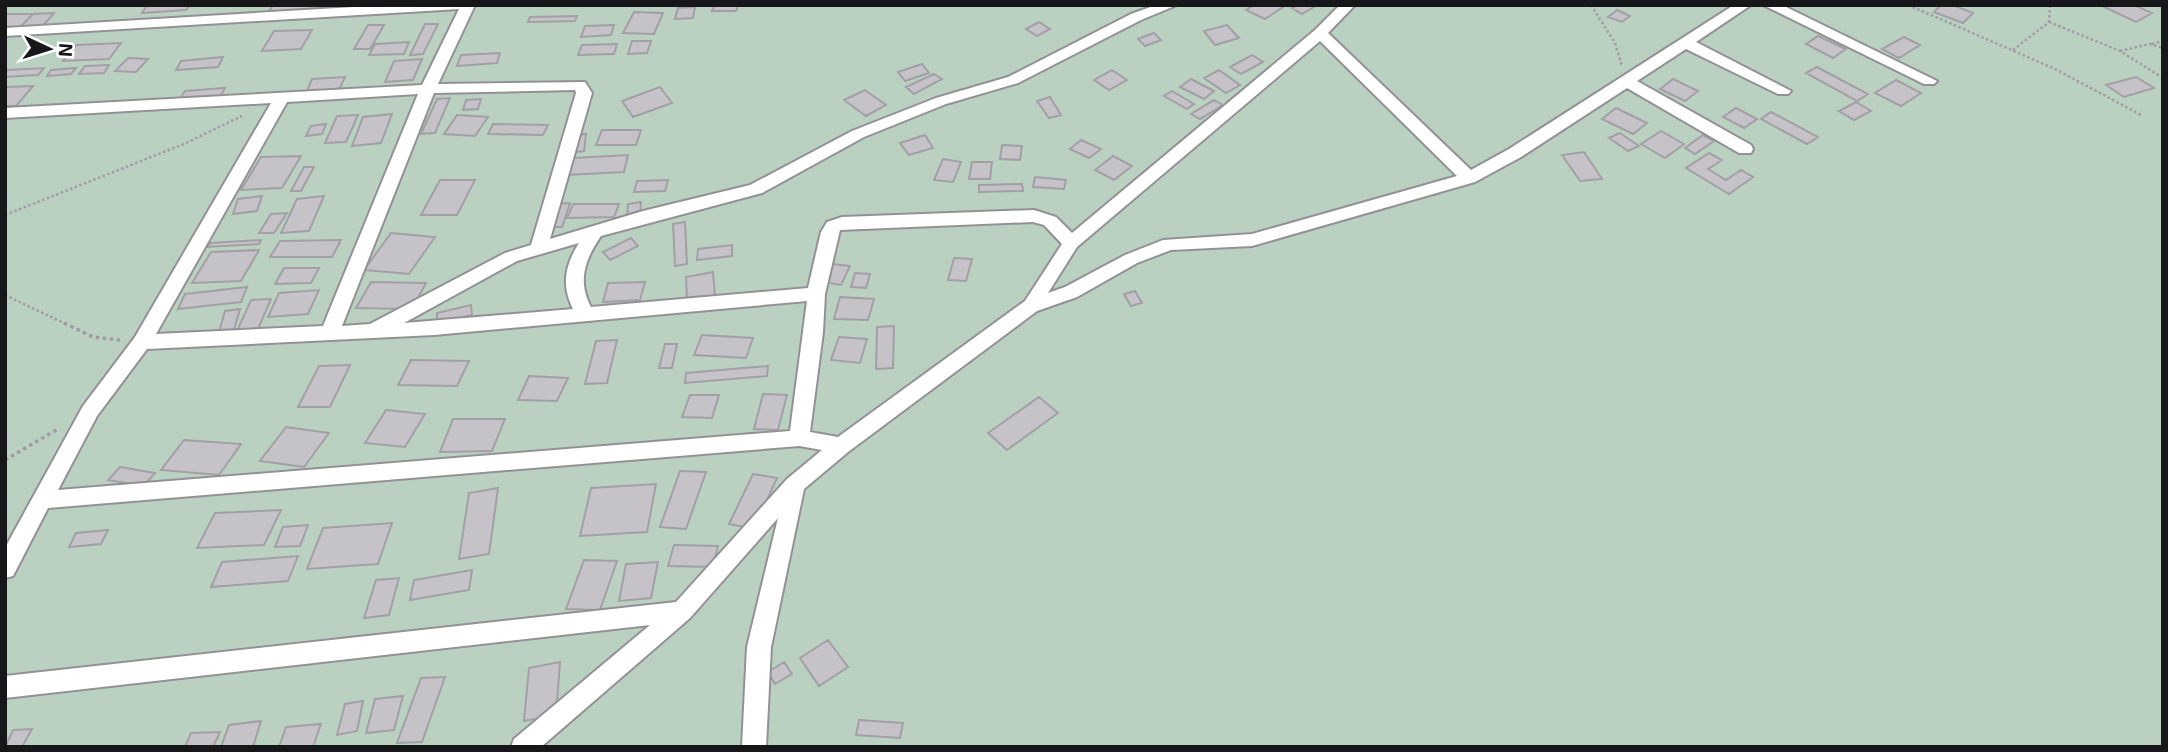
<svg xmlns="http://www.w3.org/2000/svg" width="2168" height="752" font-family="'Exo 2',sans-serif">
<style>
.green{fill:#bad1c2}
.building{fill:#c6c3c8;stroke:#a2a0a4;stroke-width:2}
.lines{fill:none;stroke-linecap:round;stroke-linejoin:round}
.minor-casing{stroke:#939195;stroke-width:4}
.path-far1{stroke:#a09da2;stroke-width:2.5;stroke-dasharray:2.5 2.5;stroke-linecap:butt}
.path{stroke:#a09da2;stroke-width:3.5;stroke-dasharray:3.5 3.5;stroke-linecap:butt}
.minor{fill:#fff;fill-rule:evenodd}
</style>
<rect width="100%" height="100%" fill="#e1dee3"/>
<path class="green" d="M5 5H2163V747H5Z"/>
<path class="building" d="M147 5H190L186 10 142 13Z
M273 5H325L321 11H269Z
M1254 5H1280L1283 7 1265 19 1246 10Z
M1298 5H1317L1302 14 1292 8Z
M1941 5H1953L1973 13 1963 23 1934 12Z
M2105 5H2134L2152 13 2136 22 2102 6Z
M714 6H738L736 11H712Z
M695 7 693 18 675 19 678 8Z
M1617 10 1630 16 1622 22 1608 17Z
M634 12 663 13 654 34 623 33Z
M54 13 42 27H20L33 14Z
M5 14H33L20 27 5 28Z
M577 16 575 21 528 22 530 17Z
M1039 22 1050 29 1037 36 1026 29Z
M425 24H438L423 54 410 55Z
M368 25H384L370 49H354Z
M614 25 611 35 581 37 585 26Z
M1227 25 1239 38 1215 45 1204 31Z
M312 30 301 49 262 51 274 31Z
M1154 33 1161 40 1145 46 1138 39Z
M1818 36 1846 49 1833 58 1806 44Z
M1904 37 1920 45 1899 58 1882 49Z
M632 41H651L647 53 628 54Z
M409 42 404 54 369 55 375 44Z
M121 43 109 59 63 61 76 45Z
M617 44 614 54 578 55 582 45Z
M500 53 497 63 457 66 461 55Z
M1252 55 1263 62 1241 74 1230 67Z
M223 57 218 67 176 70 181 61Z
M128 58 148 59 136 72 115 71Z
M422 59 413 80 385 82 394 61Z
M922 64 929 73 905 81 898 72Z
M109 65 104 73 79 74 85 66Z
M1817 67 1868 94 1857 101 1806 73Z
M44 68 38 75 5 77 7 70Z
M76 68 71 74 47 76 51 70Z
M1112 70 1127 80 1109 90 1094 80Z
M1219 70 1240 85 1226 93 1204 78Z
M934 74 942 79 914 94 906 87Z
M345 77 339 90 306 93 312 79Z
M2136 77 2154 88 2124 97 2106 85Z
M1191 79 1214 91 1204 99 1180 87Z
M1673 79 1698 91 1685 101 1660 89Z
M1896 80 1921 93 1901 106 1875 93Z
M33 86 16 106H5V87Z
M660 87 672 103 633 117 622 101Z
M225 88 220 97 179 100 185 91Z
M865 90 886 105 866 116 844 100Z
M1172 91 1194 104 1187 109 1164 96Z
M1050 97 1061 115 1049 118 1037 101Z
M450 98 435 133 421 134 437 99Z
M481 99 478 109 463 110 466 100Z
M1214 100 1223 105 1200 119 1191 114Z
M1856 102 1871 111 1854 120 1839 111Z
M1616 108 1647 123 1633 134 1602 119Z
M1736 108 1757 119 1744 128 1723 117Z
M1771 112 1818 137 1807 144 1761 119Z
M392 114 381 143 352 146 363 117Z
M358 115 346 142 325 143 337 116Z
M457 115 488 117 475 136 444 134Z
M326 124 322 134 306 136 311 126Z
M493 124 548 125 543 135 488 134Z
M602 130H641L636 145H596Z
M1661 131 1684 144 1665 158 1641 144Z
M1620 133 1639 146 1628 151 1609 138Z
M586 134 584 151 576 152 577 135Z
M925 135 933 148 909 155 900 143Z
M1703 135 1714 141 1695 154 1685 148Z
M1081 140 1101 149 1089 158 1070 149Z
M1002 145 1022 146 1020 160 1000 159Z
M1584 152 1602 179 1580 181 1562 155Z
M1709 153 1722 160 1708 169 1726 180 1741 170 1753 177 1729 194 1686 168Z
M628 155 624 172 567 175 573 158Z
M301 156 282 188 241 190 261 157Z
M1113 156 1132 166 1114 180 1095 170Z
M943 159 961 162 953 182 934 180Z
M972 162H992L990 179H969Z
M304 167H314L301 191H291Z
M1035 177 1066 180 1064 189 1033 187Z
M440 180H475L457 215H421Z
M668 180 665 191 634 192 637 181Z
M1022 184 1023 191 979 192V185Z
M262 196 257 211 233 214 238 199Z
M324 196 309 231 281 233 297 199Z
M641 202 640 215 627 217 628 204Z
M570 203 562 227H549L557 204Z
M573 204H619L614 217 567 218Z
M287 213 274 233H259L271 214Z
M685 222 687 264 675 266 673 224Z
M391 233 435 237 409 274 364 270Z
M631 238 638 246 610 260 603 252Z
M261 240 259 244 207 247 210 243Z
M341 240 332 257H270L280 241Z
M732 245V256L697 260 698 249Z
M259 250 241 281 192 283 211 252Z
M954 258 972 259 966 281 948 280Z
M832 264 850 266 841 285 823 282Z
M284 268H319L311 283 275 284Z
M713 272 715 296 687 301 686 277Z
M855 273 870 274 866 288 851 287Z
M371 282 426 283 412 309 356 308Z
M645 282 640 300 603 302 608 283Z
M247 287 241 302 178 309 185 294Z
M319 290 308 314 268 317 279 293Z
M1135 291 1142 303 1131 306 1124 294Z
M840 297 874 299 868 320 834 319Z
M271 299 258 329 237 331 251 300Z
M471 305 472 315 437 323V313Z
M240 309 234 330 219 332 225 311Z
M894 326 893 368 876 369 877 327Z
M702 335 753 338 746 358 694 355Z
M839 337 867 339 860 363 831 360Z
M617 340 607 383 585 384 596 341Z
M665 344H677L672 368H659Z
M411 360 469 361 457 386 398 385Z
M350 365 330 407H298L319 366Z
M768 366 767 376 685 383 686 373Z
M529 376 568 378 557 401 518 400Z
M763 394 787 395 778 430 754 429Z
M690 395H719L712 418 682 417Z
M1039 397 1058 413 1007 450 988 433Z
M386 410 425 414 405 447 365 443Z
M453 419H505L492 451 440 452Z
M286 427 329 433 304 467 260 461Z
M184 440 241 444 219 475 161 470Z
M120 467 155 473 144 486 108 480Z
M680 471 706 472 686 529 660 527Z
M753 474 777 478 754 529 729 524Z
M656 484 647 532 580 536 591 488Z
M498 488 489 554 459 559 469 493Z
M281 510 264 545 197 548 215 513Z
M392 523 378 564 307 569 323 528Z
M308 525 300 546 275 547 283 527Z
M108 530 101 544 69 547 76 533Z
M674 545 718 546 713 567 668 566Z
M298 556 288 581 211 587 222 562Z
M584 560 617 561 600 610 566 609Z
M658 562 651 598 619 601 626 564Z
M472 570 469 590 410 600 414 580Z
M399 578 389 615 364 618 376 580Z
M828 640 848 667 819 686 800 658Z
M560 662 556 715 524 721 529 668Z
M784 662 792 674 775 684 768 672Z
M445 677 422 742 397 743 421 678Z
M403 696 394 730 366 733 375 699Z
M363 701 357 731 337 735 345 704Z
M859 720 903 723 900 738 856 735Z
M261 721 253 747H221L229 725Z
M321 724 313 747H279L286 727Z
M32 729 22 747H5L13 730Z
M220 732 213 747H185L191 733Z"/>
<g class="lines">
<defs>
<path id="minor" d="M387 5H475L438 84 585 82 592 93 550 239 643 211 750 185 852 131 936 98 1008 77 1131 14 1156 5H1177L1141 20 1018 83 946 104 864 137 762 193 601 236C585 259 577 281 591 307L808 288 821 232 827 222 842 217 1034 210 1056 217 1072 233 1315 30 1340 5H1355L1328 33 1471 170 1509 149 1734 5H1751L1696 42 1791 91 1788 94H1778L1686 49 1637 81 1751 145 1753 149 1751 153H1739L1627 88 1521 157 1475 182 1252 246 1171 250 1137 263 1077 297 1037 311 848 452 804 489 771 647 766 747H742L747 647 778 518 690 618 541 747H511L514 739 650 625 5 698V676L676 602 787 479 822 450 799 446 48 508 13 576 5 578V548L83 406 135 337 271 103 5 118V108L422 85 459 9 5 36V28ZM1320 41 1457 176 1252 234 1163 240 1125 255 1065 287 1048 293 1077 247ZM575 90 576 93 531 245 505 253 370 324 342 326 434 93ZM418 94 323 326 156 334 287 102ZM1033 222 1044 225 1062 244 1025 301 838 437 810 432 823 332 825 294 840 230ZM579 243C565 265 561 285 573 309L404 323 517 261ZM807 301 790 431 58 490 97 416 147 349 434 335Z
M1763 5H1782L1937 81 1934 84H1924Z"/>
</defs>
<use href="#minor" class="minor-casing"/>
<path class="path-far1" d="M1591 5 1615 43 1622 66
M1908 5 2055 69 2143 116
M2049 22 2120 51 2163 78
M2152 44 2163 41
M2013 50 2049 22 2050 5
M2120 51 2150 44 2163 48
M5 215 184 144 242 116
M5 295 68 325"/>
<path class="path" d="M64 323 93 337 120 340
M5 460 58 429"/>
<use href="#minor" class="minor"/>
</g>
<rect width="2168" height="752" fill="none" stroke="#171618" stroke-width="14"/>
<g transform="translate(49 49) rotate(94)" stroke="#ffffff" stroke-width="5" paint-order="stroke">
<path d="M0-5L12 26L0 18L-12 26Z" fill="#171618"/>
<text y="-10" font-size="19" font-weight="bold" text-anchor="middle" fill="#171618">N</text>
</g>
</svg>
